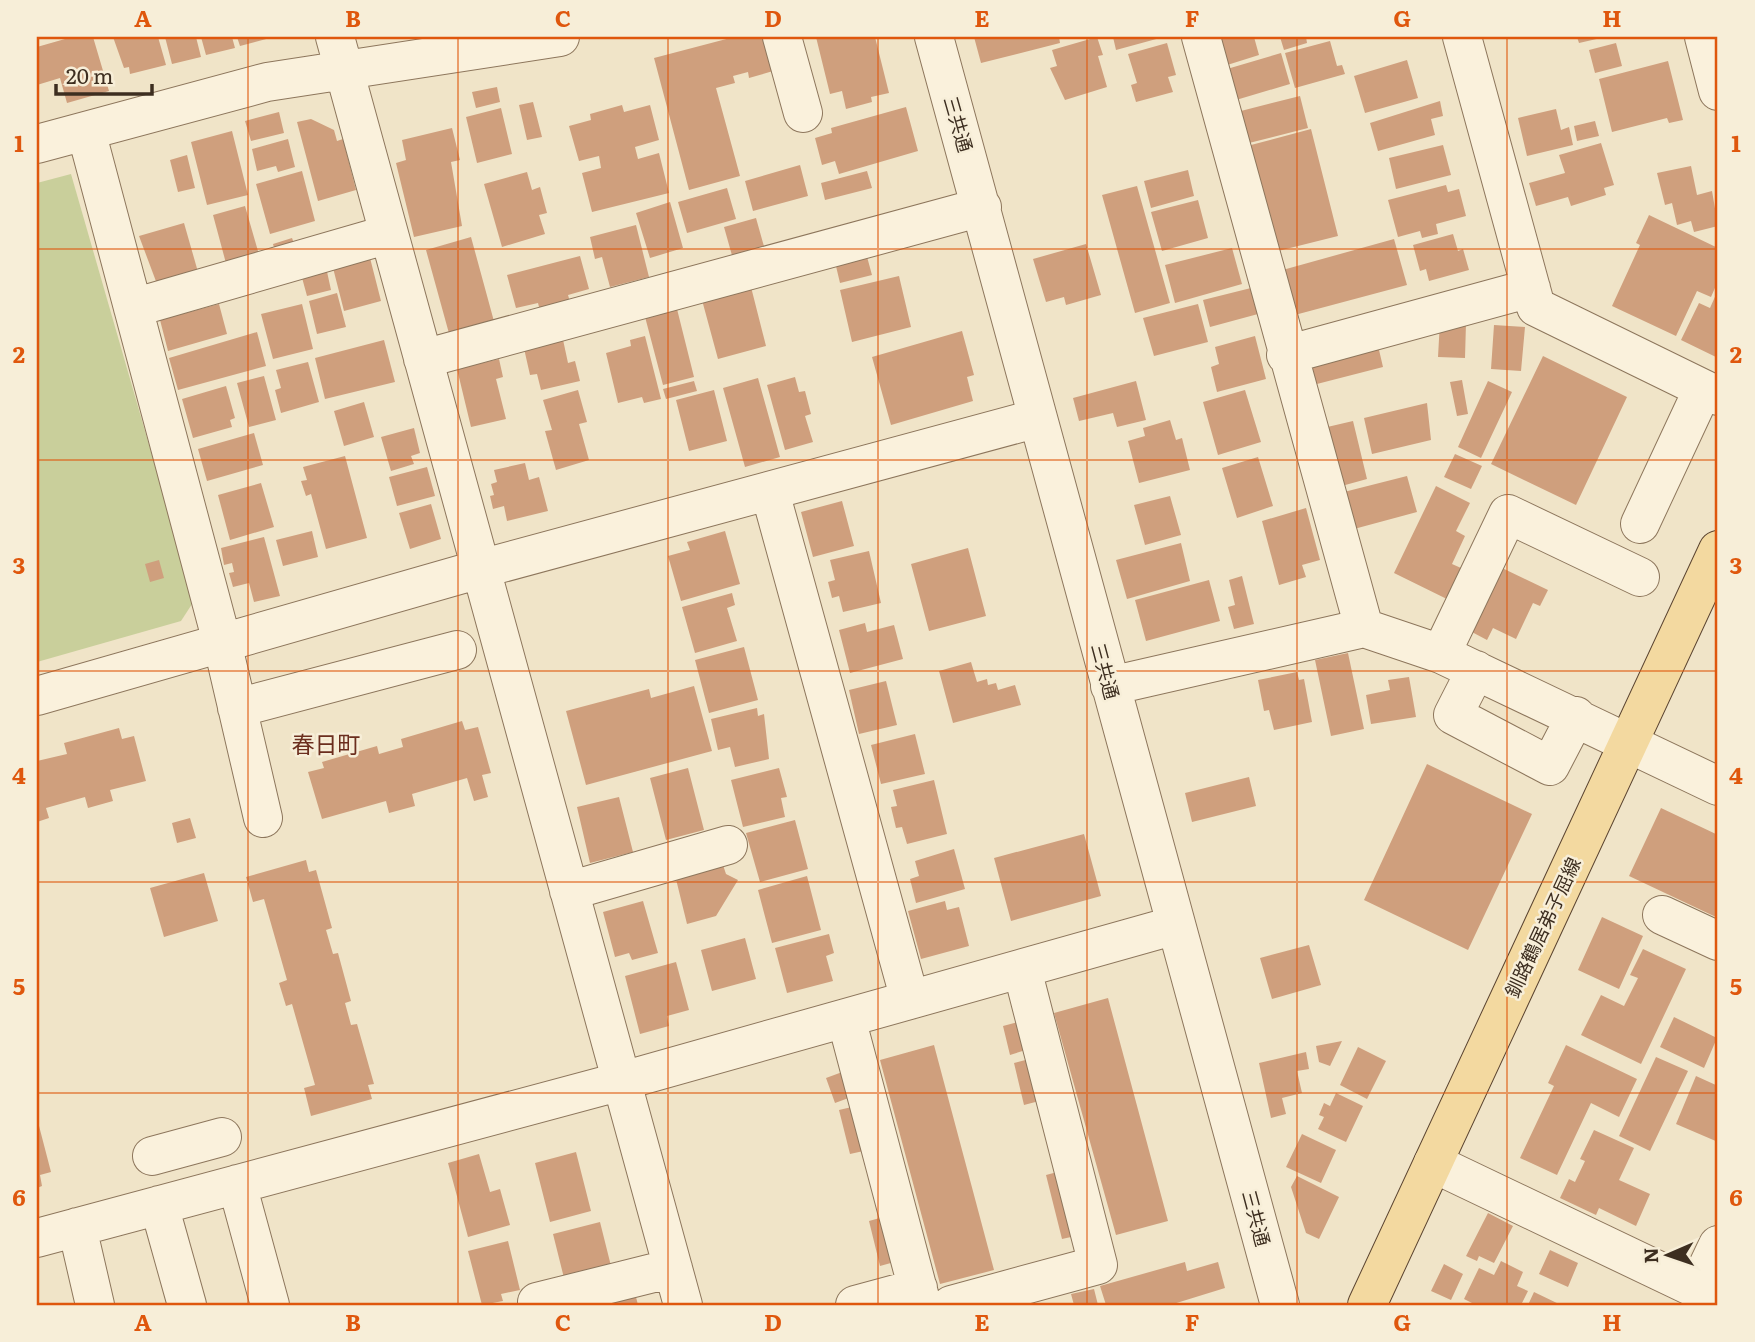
<svg xmlns="http://www.w3.org/2000/svg" width="1755" height="1342" font-family="Literata,'Noto Sans JP',serif">
<style>
.green{fill:#c9cf9b}
.building{fill:#cf9f7d}
.lines{fill:none;stroke-linecap:round;stroke-linejoin:round}
.minor-casing{stroke:#8d765c;stroke-width:40}
.major-casing{stroke:#5b4430;stroke-width:40}
.minor{stroke:#faf1dc;stroke-width:38}
.major{stroke:#f3d9a0;stroke-width:38}
.grid{fill:none;stroke:#df570d;stroke-width:2;stroke-opacity:0.55}
.labels{text-anchor:middle;dominant-baseline:central;stroke-width:5;stroke-linejoin:round;paint-order:stroke}
.street-label{font-size:19px;fill:#3d2e20;stroke:#f7eed8}
.quarter-label{font-size:23px;fill:#6b2e1e;stroke:#f7eed8}
.neatline{fill:none;stroke:#df570d;stroke-width:2.5}
.grid-label{font-size:23px;text-anchor:middle;font-weight:bold;fill:#df570d}
</style>
<rect width="100%" height="100%" fill="#f0e4c8"/>
<path class="green" d="M71 174 194 601 181 621 37 662V183Z"/>
<path class="building" d="M72 37H93L109 91 67 103 60 78 37 85V47Z
M113 37H158L166 65 130 74 129 67 124 68Z
M165 37H196L201 57 172 64Z
M201 37H232L235 48 206 55Z
M237 37H270V38L240 46Z
M734 37H764L773 71 749 78 748 72 733 76 735 83 716 88 740 176 689 190 654 58Z
M816 37H875L889 93 871 97 872 102 846 109 842 91 830 94Z
M974 37H1059L1060 43 981 63Z
M1097 37 1103 55 1098 56 1107 87 1065 100 1050 68 1057 66 1052 50Z
M1113 37H1160V38L1116 50Z
M1215 37H1254L1259 55 1224 66Z
M1280 37H1306L1307 43 1284 50Z
M1577 37H1601V38L1579 43Z
M1330 41 1337 66 1342 65 1345 74 1295 88 1285 53Z
M1167 43 1176 75 1168 77 1173 92 1136 102 1131 85 1137 83 1128 54Z
M1616 43 1622 66 1595 73 1589 50Z
M1281 53 1290 84 1236 100 1227 69Z
M1407 60 1418 98 1365 113 1354 76Z
M1668 61 1683 120 1669 123 1667 118 1612 132 1599 79Z
M497 87 500 102 476 108 472 92Z
M1300 96 1308 128 1245 144 1237 112Z
M1440 101 1443 116 1431 119 1435 135 1378 151 1370 123Z
M533 102 542 137 527 140 519 105Z
M622 105 624 112 650 105 659 140 635 147 638 159 659 153 669 193 592 212 582 173 601 168 599 156 579 161 569 126 591 120 590 114Z
M906 107 918 151 839 174 835 161 822 165 815 138 832 133 831 128Z
M501 108 512 154 477 163 466 117Z
M1556 109 1561 130 1569 127 1573 145 1527 156 1518 118Z
M279 112 284 133 251 141 245 121Z
M311 119 334 130 337 141 343 139 356 190 318 201 297 122Z
M1595 121 1599 136 1577 141 1574 126Z
M452 128 460 160 451 162 462 226 414 237 396 163 406 160 402 140Z
M1311 129 1338 236 1278 251 1251 145Z
M232 131 248 195 207 205 191 142Z
M288 139 295 167 278 172 276 166 257 171 252 149Z
M1601 143 1614 185 1604 188 1606 195 1571 206 1568 197 1536 206 1529 183 1565 173 1559 155Z
M1443 145 1451 175 1396 189 1389 158Z
M187 155 195 188 178 192 170 160Z
M800 165 808 196 753 211 745 181Z
M1691 166 1697 195 1712 191 1718 226 1694 232 1691 221 1677 225 1672 203 1665 205 1657 173Z
M1188 170 1194 196 1151 208 1144 181Z
M302 171 315 221 270 234 256 184Z
M867 171 872 188 825 200 821 183Z
M527 172 532 190 540 187 547 213 539 215 545 234 502 247 484 184Z
M1446 185 1448 192 1459 189 1466 216 1436 224 1438 234 1422 238 1420 231 1398 237 1388 200Z
M1137 186 1170 303 1135 313 1102 195Z
M727 188 736 219 687 233 678 202Z
M1198 200 1208 238 1162 251 1151 212Z
M670 202 683 248 650 258 636 213Z
M245 206 260 258 227 267 213 215Z
M1649 215 1718 248V281L1711 297 1697 291 1676 336 1612 306 1640 245 1636 243Z
M756 218 765 250 733 259 724 227Z
M184 223 198 272 157 284 139 236Z
M636 225 649 277 610 287 602 257 595 259 590 237Z
M1453 234 1458 251 1463 249 1469 270 1429 281 1426 269 1420 271 1413 245Z
M471 237 495 325 450 337 426 250Z
M292 238 297 252 277 258 273 244Z
M1394 239 1407 285 1291 316 1279 271Z
M1086 244 1101 295 1066 305 1064 297 1046 302 1033 259Z
M1232 248 1242 284 1175 303 1165 265Z
M866 253 872 275 840 283 835 262Z
M369 254 381 301 344 311 332 264Z
M580 256 589 289 568 295 570 302 540 311 538 303 516 308 507 275Z
M326 267 331 290 307 296 301 274Z
M899 276 911 327 852 342 840 290Z
M751 287 766 346 718 359 702 300Z
M1251 288 1258 314 1210 327 1203 300Z
M1718 290V358L1681 340 1699 303 1710 308Z
M337 293 346 327 317 334 309 301Z
M219 304 227 334 168 351 160 320Z
M302 304 313 349 273 359 261 314Z
M1198 304 1208 342 1154 356 1143 318Z
M676 305 694 377 663 385 644 313Z
M1440 321 1466 323 1465 358 1438 357Z
M1494 325 1525 327 1521 371 1491 369Z
M962 331 974 375 967 377 973 401 891 425 872 357Z
M257 332 266 366 178 390 169 358Z
M562 335 568 363 575 361 580 381 541 390 537 374 530 375 523 344Z
M645 336 661 399 644 403 642 397 618 403 606 353 631 346 630 340Z
M1255 336 1266 379 1217 392 1211 367 1219 364 1215 347Z
M1376 337 1383 367 1313 385 1306 355Z
M384 340 395 382 325 399 315 358Z
M1543 356 1627 397 1576 505 1491 464Z
M499 359 503 377 496 379 506 419 471 427 457 369Z
M308 362 319 402 281 413 275 390 281 388 276 370Z
M264 376 276 420 249 427 237 383Z
M795 377 799 392 805 391 811 414 805 416 813 442 785 450 767 385Z
M758 378 780 457 745 467 723 388Z
M1462 380 1468 414 1457 416 1450 382Z
M694 381 697 391 666 399 663 389Z
M1136 381 1146 420 1117 427 1113 413 1079 421 1073 398Z
M1488 381 1512 392 1481 458 1458 447Z
M226 386 235 418 230 420 232 427 193 438 182 399Z
M578 390 587 422 579 424 589 460 556 470 545 431 552 430 543 400Z
M714 390 727 441 689 451 676 400Z
M1245 390 1261 442 1218 455 1203 402Z
M364 402 374 437 344 446 334 411Z
M1427 403 1431 440 1372 454 1364 418Z
M1170 420 1176 440 1182 438 1190 470 1139 483 1128 441 1145 436 1143 428Z
M1353 421 1367 479 1338 487 1323 428Z
M414 428 420 453 411 456 414 464 391 471 381 437Z
M254 433 263 465 207 481 198 449Z
M1455 454 1482 466 1471 489 1444 477Z
M345 456 367 538 326 549 311 494 306 496 301 481 307 480 303 467Z
M1258 457 1273 506 1237 518 1222 468Z
M525 463 529 480 539 477 548 511 507 521 504 506 493 509 490 496 494 495 491 484 497 482 494 470Z
M427 467 435 496 397 506 389 477Z
M1407 476 1417 512 1354 529 1344 492Z
M261 483 274 527 230 540 218 495Z
M1436 486 1470 503 1456 531 1465 536 1452 564 1470 572 1455 603 1394 573Z
M1170 496 1181 535 1145 545 1134 505Z
M842 501 854 546 813 557 801 512Z
M431 504 441 539 410 549 399 513Z
M1306 508 1320 560 1302 565 1306 577 1279 585 1262 521Z
M312 531 318 557 283 566 276 540Z
M725 531 740 584 681 601 668 556 690 550 687 542Z
M264 537 280 596 254 602 249 583 233 587 229 573 234 572 232 563 224 565 221 548Z
M1181 543 1190 581 1127 599 1116 560Z
M968 548 986 616 929 631 911 564Z
M869 551 881 603 843 612 839 596 832 598 828 582 835 580 830 560Z
M159 560 164 578 150 582 145 564Z
M1500 567 1548 590 1540 606 1533 603 1516 639 1493 628 1487 640 1470 631Z
M1242 576 1254 624 1234 629 1228 607 1235 605 1229 580Z
M1209 580 1220 621 1146 641 1135 600Z
M732 593 735 605 727 608 737 641 695 653 682 607Z
M865 623 867 632 894 625 903 659 850 673 839 630Z
M744 647 758 700 709 713 695 660Z
M1348 653 1364 729 1331 736 1315 660Z
M971 662 977 682 987 679 988 685 996 683 998 690 1015 685 1021 705 953 723 939 671Z
M1297 672 1299 680 1304 679 1312 722 1274 730 1269 710 1264 711 1258 680Z
M1409 677 1416 717 1371 724 1366 695 1390 690 1388 680Z
M886 681 897 725 859 734 849 690Z
M694 686 712 751 586 785 566 711 649 689 651 698Z
M757 708 758 716 764 714 769 759 735 767 730 747 718 750 711 719Z
M462 721 465 730 478 727 491 773 482 775 488 797 474 801 467 778 412 794 415 806 389 813 386 801 322 819 308 772 324 768 322 762 377 746 379 754 403 747 401 739Z
M119 728 122 739 134 736 146 781 110 790 113 801 88 808 85 797 46 808 49 818 37 822V761L67 754 64 743Z
M915 734 925 774 881 784 871 745Z
M1427 764 1532 814 1468 950 1364 900Z
M688 768 704 830 666 840 650 778Z
M779 768 787 797 781 798 785 817 743 827 731 780Z
M1249 777 1256 806 1192 822 1185 793Z
M934 780 947 834 907 844 902 827 896 828 891 807 897 806 893 790Z
M619 797 633 852 590 863 577 807Z
M1661 808 1718 835V918L1629 876Z
M190 818 196 838 177 843 172 823Z
M795 820 808 869 760 882 746 833Z
M1084 834 1101 896 1011 921 994 858Z
M954 849 965 889 916 903 910 879 919 876 915 861Z
M721 859 726 874 738 880 716 916 687 924 674 871Z
M306 860 309 872 316 870 332 928 326 930 333 954 338 953 351 1001 345 1003 351 1025 357 1024 374 1084 368 1085 372 1099 311 1116 304 1088 315 1085 292 1004 286 1006 279 983 287 980 264 899 253 902 246 877Z
M204 873 218 921 164 937 150 888Z
M807 876 821 930 772 943 758 890Z
M643 901 658 953 632 960 629 953 615 957 603 912Z
M945 901 947 910 959 907 969 946 921 959 908 911Z
M1602 917 1643 936 1619 989 1578 970Z
M829 934 834 953 826 956 833 981 787 993 775 948Z
M745 938 756 979 712 991 701 950Z
M1309 945 1321 985 1272 999 1260 958Z
M1643 949 1686 969 1641 1064 1581 1035 1601 995 1624 1006 1638 978 1630 975Z
M676 962 689 1010 667 1016 669 1026 640 1034 625 976Z
M1108 998 1168 1221 1116 1235 1054 1013Z
M1674 1017 1717 1038 1704 1068 1660 1047Z
M1022 1021 1029 1049 1010 1055 1003 1026Z
M1342 1041 1330 1066 1319 1062 1316 1046Z
M934 1045 994 1270 940 1284 880 1060Z
M1566 1045 1637 1079 1619 1117 1591 1103 1557 1175 1520 1158 1554 1086 1548 1083Z
M1358 1047 1386 1061 1367 1099 1340 1085Z
M1306 1052 1309 1069 1297 1071 1302 1093 1282 1098 1286 1114 1271 1118 1259 1063Z
M1656 1057 1688 1071 1650 1151 1619 1136Z
M1033 1058 1043 1100 1024 1105 1014 1063Z
M845 1071 854 1096 835 1103 826 1078Z
M1696 1076 1718 1086V1142L1676 1124Z
M1336 1093 1363 1106 1346 1142 1318 1129 1324 1117 1319 1115 1324 1103 1330 1106Z
M856 1106 868 1150 850 1154 839 1110Z
M38 1122 51 1172 40 1175 42 1186 37 1188Z
M1594 1130 1634 1148 1619 1180 1650 1194 1636 1226 1599 1208 1596 1215 1560 1198 1569 1179 1575 1182 1585 1161 1580 1159Z
M1302 1134 1336 1150 1321 1183 1286 1167Z
M576 1152 591 1211 550 1222 535 1163Z
M479 1154 490 1192 500 1189 510 1225 468 1237 448 1163Z
M1065 1170 1080 1235 1062 1239 1046 1175Z
M1297 1176 1339 1197 1319 1239 1306 1233 1291 1187Z
M1488 1213 1513 1226 1494 1263 1479 1256 1477 1261 1466 1256Z
M887 1216 898 1261 880 1266 869 1221Z
M600 1222 611 1266 564 1278 553 1234Z
M508 1241 520 1290 501 1294 503 1301 482 1305 468 1251Z
M1550 1250 1578 1263 1568 1287 1539 1274Z
M1501 1261 1523 1272 1517 1286 1528 1291 1521 1305H1476L1464 1299 1479 1268 1494 1275Z
M1185 1262 1187 1271 1218 1262 1225 1288 1170 1305H1106L1100 1286Z
M1444 1264 1463 1274 1451 1300 1431 1291Z
M1094 1289 1098 1305H1074L1071 1294Z
M1534 1292 1561 1305H1528Z
M636 1297 638 1305H609V1304Z"/>
<g class="lines">
<defs>
<path id="minor" d="M335 37 683 1305
M782 37 803 113
M934 37 1280 1305
M1201 37 1364 628
M1462 37 1536 307 1718 396
M1704 37 1718 91
M86 131 222 642 263 818
M37 144 267 82 560 37
M133 308 389 234
M1286 355 1531 288
M423 359 982 207
M770 492 910 1000
M1640 524 1703 389
M1441 654 1508 514 1640 577
M1476 670 1453 715 1550 766 1576 716
M1110 686 1364 628 1441 654 1718 786
M37 696 480 569 1038 418
M237 708 457 650
M569 891 728 845
M1662 915 1718 941
M846 1018 922 1305
M152 1156 222 1137
M1433 1163 1718 1299
M237 1184 270 1305
M159 1205 187 1305
M77 1227 95 1305
M37 1238 622 1081 1176 925
M1697 1289 1718 1245
M537 1302 673 1268
M855 1305 918 1288
M951 1305 1098 1265 1022 969"/>
<path id="major" d="M1367 1305 1718 550"/>
</defs>
<use href="#minor" class="minor-casing"/>
<use href="#major" class="major-casing"/>
<use href="#minor" class="minor"/>
<use href="#major" class="major"/>
</g>
<path class="grid" d="M248 37V1305M458 37V1305M668 37V1305M878 37V1305M1087 37V1305M1297 37V1305M1507 37V1305M37 249H1718M37 460H1718M37 671H1718M37 882H1718M37 1093H1718"/>
<g class="labels">
<g class="street-label">
<text transform="translate(959 124) rotate(74)">三共通</text>
<text transform="translate(1106 671) rotate(75)">三共通</text>
<text transform="translate(1542 927) rotate(-65)">釧路鶴居弟子屈線</text>
<text transform="translate(1257 1218) rotate(75)">三共通</text>
</g>
<g class="quarter-label">
<text x="326" y="743">春日町</text>
</g>
</g>
<rect width="1755" height="1342" fill="none" stroke="#f7eed8" stroke-width="77"/>
<g transform="translate(1668 1255) rotate(268)" stroke="#f7eed8" stroke-width="5" paint-order="stroke">
<path d="M0-5L12 26L0 18L-12 26Z" fill="#3d2e20"/>
<text y="-10" font-size="19" font-weight="bold" text-anchor="middle" fill="#3d2e20">N</text>
</g>
<path d="M56 84v10h96v-10" fill="none" stroke="#3d2e20" stroke-width="3.5"/>
<text x="66" y="84" font-size="21" fill="#3d2e20" stroke="#f7eed8" stroke-width="5" paint-order="stroke">20 m</text>
<rect x="38" y="38" width="1678" height="1266" class="neatline"/>
<g class="grid-label">
<text x="143" y="27">A</text>
<text x="353" y="27">B</text>
<text x="563" y="27">C</text>
<text x="773" y="27">D</text>
<text x="982" y="27">E</text>
<text x="1192" y="27">F</text>
<text x="1402" y="27">G</text>
<text x="1612" y="27">H</text>
<text x="19" y="152">1</text>
<text x="1736" y="152">1</text>
<text x="19" y="363">2</text>
<text x="1736" y="363">2</text>
<text x="19" y="574">3</text>
<text x="1736" y="574">3</text>
<text x="19" y="784">4</text>
<text x="1736" y="784">4</text>
<text x="19" y="995">5</text>
<text x="1736" y="995">5</text>
<text x="19" y="1206">6</text>
<text x="1736" y="1206">6</text>
<text x="143" y="1331">A</text>
<text x="353" y="1331">B</text>
<text x="563" y="1331">C</text>
<text x="773" y="1331">D</text>
<text x="982" y="1331">E</text>
<text x="1192" y="1331">F</text>
<text x="1402" y="1331">G</text>
<text x="1612" y="1331">H</text>
</g>
</svg>
